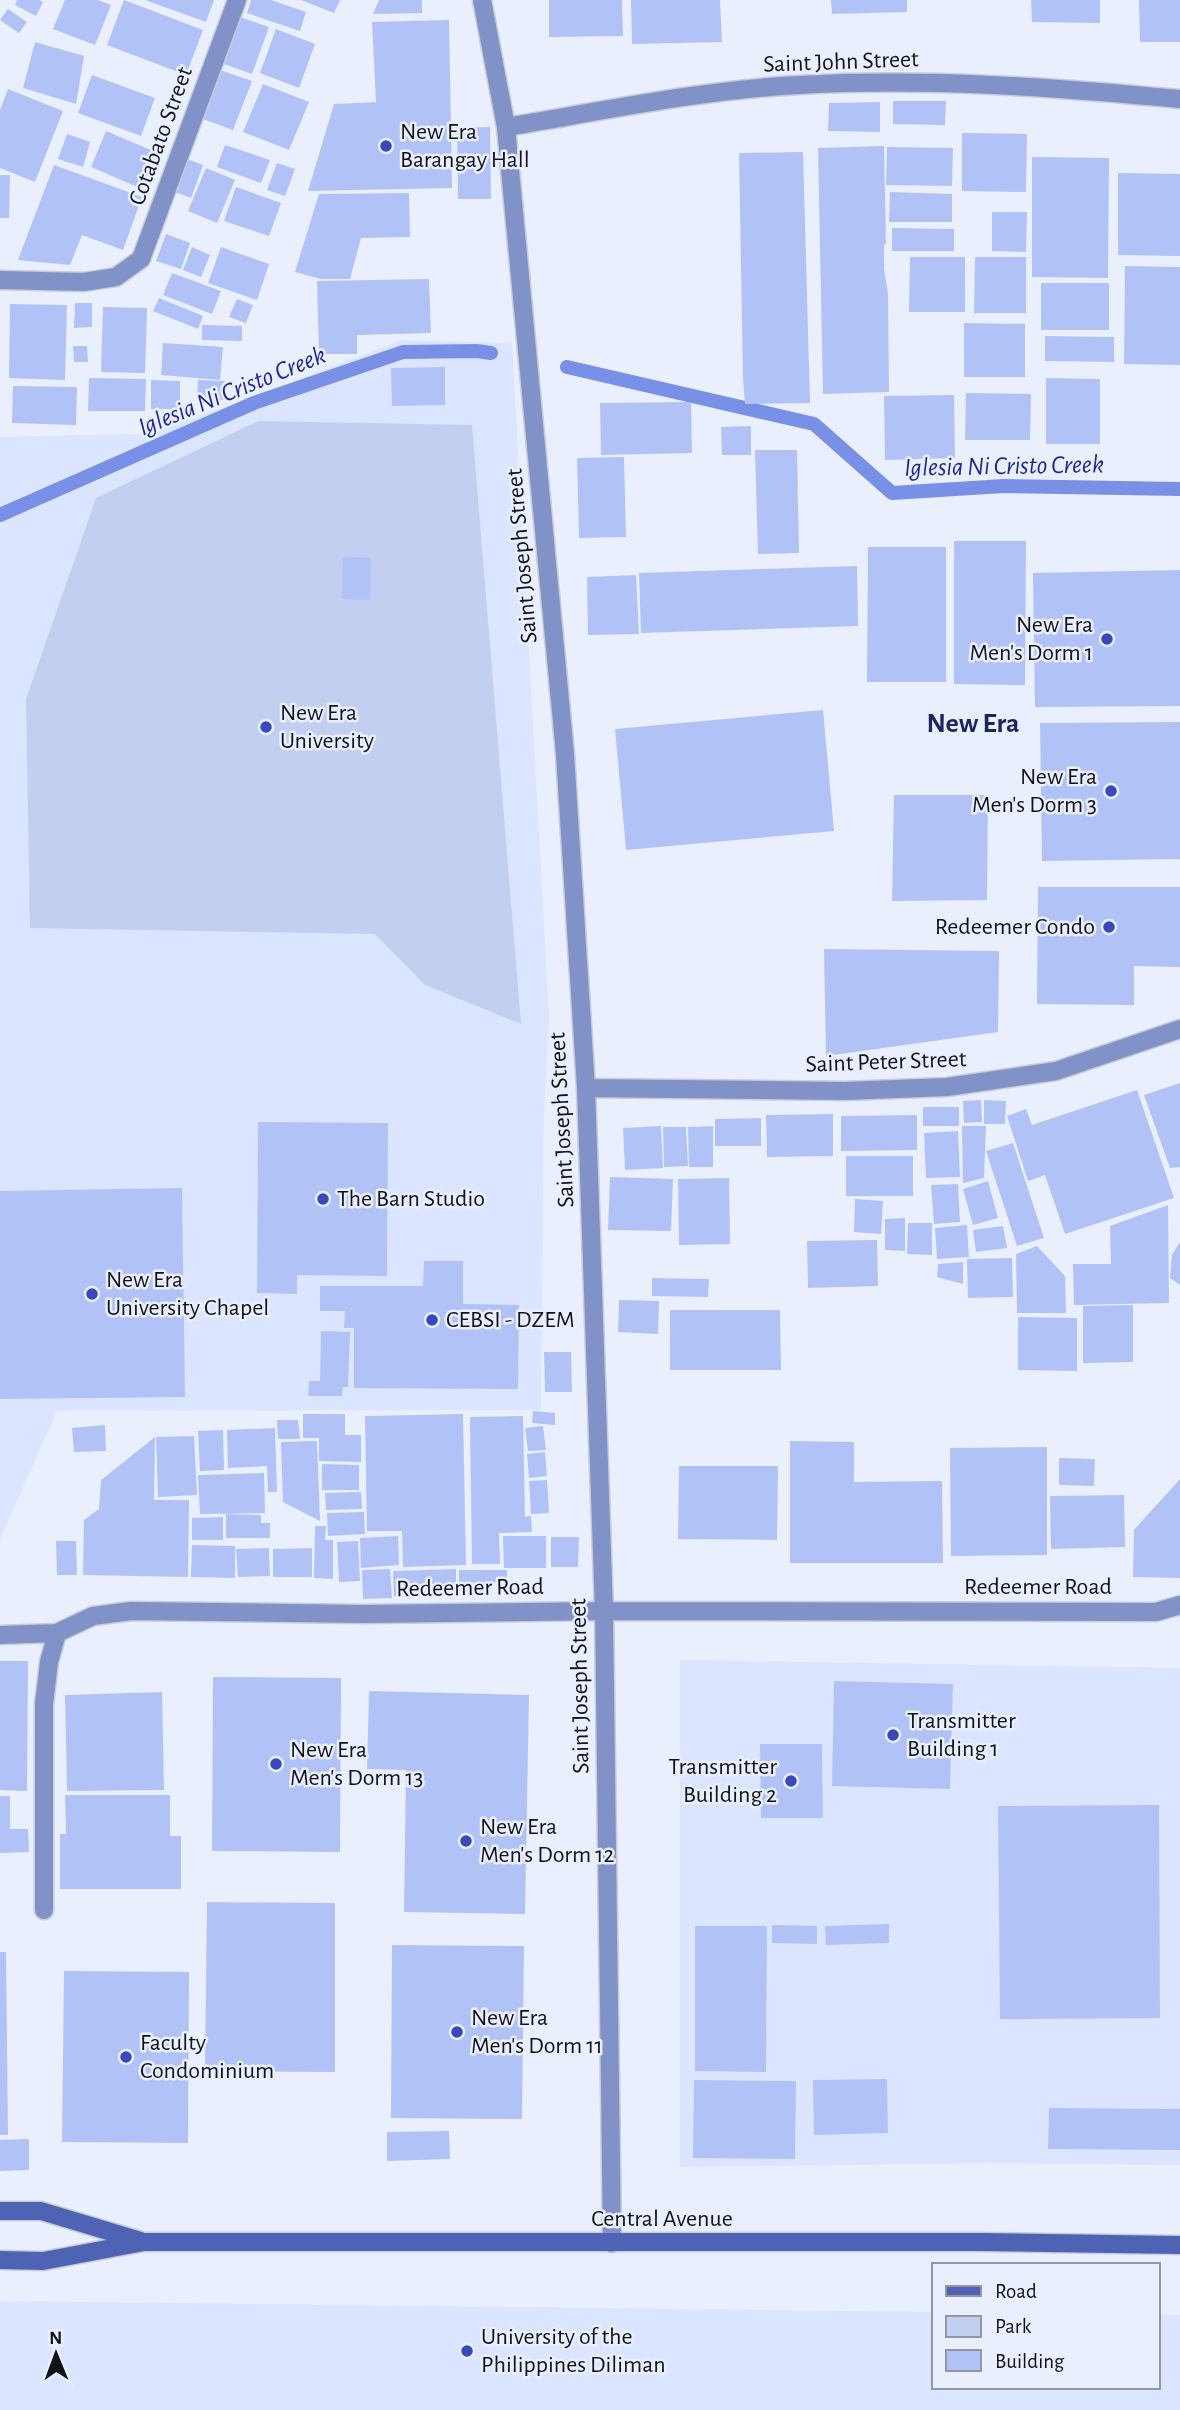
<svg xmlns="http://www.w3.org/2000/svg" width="1180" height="2410" font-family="'Alegreya Sans',sans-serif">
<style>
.built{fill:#dce5ff}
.green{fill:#c3cff0}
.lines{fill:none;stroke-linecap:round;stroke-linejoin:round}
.stream{stroke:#7890e5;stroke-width:14}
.building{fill:#b1c2f7}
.street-casing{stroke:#c7ccd9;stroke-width:21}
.secondary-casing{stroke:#c7ccd9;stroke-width:21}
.street{stroke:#8192c9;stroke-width:18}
.secondary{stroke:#4e63b3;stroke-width:18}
.poi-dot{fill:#3749bb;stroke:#eaeffe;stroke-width:2.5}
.labels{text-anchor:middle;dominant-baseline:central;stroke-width:5;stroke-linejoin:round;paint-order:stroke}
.street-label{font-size:24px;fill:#111319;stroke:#eaeffe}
.poi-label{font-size:24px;fill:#111319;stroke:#eaeffe;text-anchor:start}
.water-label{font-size:26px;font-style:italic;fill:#1f298a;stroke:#eaeffe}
.quarter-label{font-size:28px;font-weight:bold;fill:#1b265d;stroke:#eaeffe}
</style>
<rect width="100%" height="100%" fill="#eaeffe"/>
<path class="built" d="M402 340 512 343 549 1017 544 1112 541 1410 57 1411 0 1539V437L139 434 232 405Z
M680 1660 1180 1668V2165L987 2163 680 2167Z
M0 2301 933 2312V2387H1157V2315H1180V2410H0Z"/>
<path class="green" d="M258 421 472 425 521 1024 425 985 375 934 30 928 26 699 96 498Z"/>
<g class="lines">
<path class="stream" d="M567 367 814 424 892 493 1004 486 1180 489
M0 515 254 403 403 352 477 351 491 353"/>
</g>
<path class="building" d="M17 0H39L43 2 36 16 15 5Z
M65 0H98L111 5 95 45 53 29Z
M124 0 203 30 186 75 107 45Z
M145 0H214L206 22Z
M251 0H271L306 12 300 31 247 13Z
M301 0H340L334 13Z
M379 0H422V13L373 14Z
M549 0H622L623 36 549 37Z
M631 0H720L722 42 632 44Z
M831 0H907V12L832 14Z
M1031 0H1100V23L1032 22Z
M1139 0H1180V42H1140Z
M8 9 27 22 19 33 0 20Z
M237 16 269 27 252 74 221 63Z
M449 20 452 188 308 191 334 104 376 102 372 22Z
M276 29 315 44 299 88 260 73Z
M35 42 84 56 76 104 23 88Z
M220 70 252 81 233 130 203 119Z
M92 75 155 98 141 136 78 113Z
M263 84 309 102 289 150 243 132Z
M8 89 63 111 35 182 0 168V110Z
M893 101H946L945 125 893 124Z
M880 102V132L828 131 829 103Z
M490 127 491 199H458L457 128Z
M106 131 158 153 142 189 91 167Z
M962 133 1027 134 1026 192 962 191Z
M67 134 90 142 83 167 58 159Z
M225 145 270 160 261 183 217 167Z
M884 146 886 244H884V269L888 294 889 392 823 394 818 148Z
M887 147 953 148 952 186 886 185Z
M803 152 810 403 745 404 743 379 739 153Z
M182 157 203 165 191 198 170 190Z
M1032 157 1109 158 1108 278 1032 277Z
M277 163 295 169 285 196 267 190Z
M54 165 142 197 123 250 82 235 70 265 18 260Z
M206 168 235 180 217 223 188 211Z
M1118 173 1180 174V256L1118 255Z
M0 175H10L9 218H0Z
M236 187 281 203 269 236 224 221Z
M890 192 952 194V222H889Z
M409 193 410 237 361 238 350 279H321L295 272 319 194Z
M992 212H1027L1026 252 992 251Z
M892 228 954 229V251H892Z
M166 234 190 243 181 269 156 261Z
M192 247 210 255 201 277 183 270Z
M221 247 269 264 257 300 208 283Z
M910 257H965V312H909Z
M975 257H1026V313H974Z
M1125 266 1180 267V365L1124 364Z
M172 273 221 291 212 314 163 295Z
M429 279 431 333 357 335V354H319L317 281Z
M1041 283H1109V330H1041Z
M159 298 203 316 198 329 153 311Z
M237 299 253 305 246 323 229 317Z
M75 303H92V327L74 328Z
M10 304 67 305 65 380 9 378Z
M103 307 147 308 145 373 101 372Z
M964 323 1025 324V377H964Z
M202 325 242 326V341L202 340Z
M1045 336 1114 337V362L1045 361Z
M163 343 223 347 220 380 161 375Z
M73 346H87L88 362H74Z
M445 367V405L392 406 391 368Z
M89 378 146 379 145 411H88Z
M1046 378 1100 379V444H1046Z
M151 380 180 381V409H151Z
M198 380 225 381 224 400 197 399Z
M13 386 77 387 76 425 12 423Z
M966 393 1031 394 1030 440H965Z
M954 395 955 458 885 460 884 396Z
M691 402 692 453 601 455 600 403Z
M751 426V455H722L721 427Z
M755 450H797L799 553 758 554Z
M624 457 626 537 579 538 577 458Z
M954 541H1026L1025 685 954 684Z
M868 547H946V682H867Z
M343 557 371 558 370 600 342 599Z
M857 566 858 626 641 633 639 573Z
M1180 570V706L1035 707 1033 573Z
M636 575 639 634 588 635 587 577Z
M823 710 834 831 626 850 615 729Z
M1180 722V859L1042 861 1040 723Z
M894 795H988L987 900 892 901Z
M1038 887H1180V967L1134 966V1005L1037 1004Z
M824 949 999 951 998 1032 826 1056Z
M1180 1083V1167L1170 1168 1144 1095Z
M1137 1090 1174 1198 1065 1234 1045 1175 1028 1181 1007 1116 1026 1109 1032 1125Z
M981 1100 982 1122 964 1123 963 1101Z
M984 1100 1006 1101 1005 1124H984Z
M923 1107H959V1126H923Z
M833 1114V1156L767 1157 766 1115Z
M917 1115V1150L841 1151V1116Z
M761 1118V1146H715V1119Z
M258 1122 388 1123 387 1276 297 1275V1294L257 1293Z
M661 1126 663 1168 625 1170 623 1128Z
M713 1126V1167H689L688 1127Z
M962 1126H986L984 1178 963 1183Z
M663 1127H686L688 1166 664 1167Z
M958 1131 960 1177 926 1178 924 1133Z
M1013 1143 1044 1238 1017 1246 986 1151Z
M846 1156H913V1196H846Z
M610 1177 673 1179 671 1231 608 1230Z
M729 1178 730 1244 679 1245 678 1179Z
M988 1181 998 1218 973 1225 963 1189Z
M958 1184 960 1222 934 1224 931 1185Z
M182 1188 185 1397 0 1399V1191Z
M855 1199 883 1201 881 1234 854 1232Z
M1168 1205 1169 1303 1074 1305 1073 1264H1111L1110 1226Z
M905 1218V1251L885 1250V1219Z
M908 1223H932V1255L907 1254Z
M967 1225 969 1257 937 1259 935 1228Z
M1003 1226 1007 1248 976 1252 973 1230Z
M877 1240 878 1286 808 1288 807 1241Z
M1180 1242V1285L1170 1278 1172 1255Z
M1037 1246 1065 1276 1066 1313H1017L1016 1254Z
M1012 1258 1013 1297 968 1298 967 1259Z
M424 1261H463V1304L519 1305 518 1389 354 1388V1328H344L345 1311H320V1286H423Z
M963 1262V1284L937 1277 938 1264Z
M652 1278 709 1279 708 1297 652 1296Z
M619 1300 659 1301 658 1334 618 1332Z
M1133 1305V1362L1083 1363V1306Z
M670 1310H780L781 1370H670Z
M1018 1317 1077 1318V1371L1018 1370Z
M321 1331 350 1332 348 1387H343L342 1396H308L309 1381H320Z
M544 1352H571L572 1392H545Z
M533 1411 555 1413V1425L532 1423Z
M303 1414H345V1435H361V1462L319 1461V1438H303Z
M463 1414 466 1565 403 1567 402 1531H367L365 1416Z
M523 1416 525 1517 531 1516 532 1532 499 1533 500 1564H472L470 1417Z
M277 1420H298L300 1439H278Z
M105 1425 106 1451 74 1452 72 1428Z
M543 1426 546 1450 528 1451 525 1428Z
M275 1428 277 1492H268L267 1466 228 1468 227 1430Z
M223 1430 224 1470 200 1471 198 1431Z
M194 1436 197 1495 158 1497 156 1437Z
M155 1437 154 1500H189L188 1577 83 1575 84 1520 99 1509 101 1480Z
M317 1441 320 1521 283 1502 281 1442Z
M790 1441 854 1442V1482L942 1481 943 1563H790Z
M1047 1447V1555L951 1556 950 1448Z
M545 1452 547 1476 529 1478 527 1454Z
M1059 1458 1095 1459 1094 1486 1059 1485Z
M322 1464 359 1465V1490H322Z
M679 1466H778L777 1540 678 1539Z
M264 1473 265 1513 200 1514 198 1475Z
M1180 1479V1578L1133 1577 1134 1530Z
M547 1480 549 1513 531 1514 529 1481Z
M361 1492 362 1509 326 1510 325 1493Z
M1124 1495 1125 1547 1051 1549 1050 1496Z
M364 1512 365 1534 328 1536 327 1513Z
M226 1514 261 1515V1523H270V1538H226Z
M223 1517V1540H192V1518Z
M315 1526H326L325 1540H333V1579L314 1578Z
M398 1536 399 1565 361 1568 360 1538Z
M503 1536H546V1568H504Z
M551 1537H579L578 1567H551Z
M56 1541H76L77 1575H57Z
M358 1541 360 1581 339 1582 337 1542Z
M192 1545 235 1546V1578L191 1577Z
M269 1548 270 1576 238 1577 236 1549Z
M312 1548V1577H273V1549Z
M390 1569 392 1598 363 1599 362 1570Z
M456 1569V1585H424V1595L394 1596 393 1571Z
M459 1570H507V1582L459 1583Z
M0 1661H28L27 1791 0 1790Z
M213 1677 341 1678 340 1852 212 1851Z
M834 1681 953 1684 950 1789 832 1786Z
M369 1691 529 1695 525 1914 404 1912 406 1770 367 1769Z
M162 1692 164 1790 67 1791 65 1695Z
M760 1744H822L823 1818H761Z
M65 1795H170V1836H181V1889H60V1834H66Z
M0 1796H10V1829H28L29 1852 0 1853Z
M1159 1805 1160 2018 1000 2019 998 1806Z
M207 1902 335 1903V2072L205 2071Z
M889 1924V1943L826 1945 825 1926Z
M772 1925 817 1926V1944L772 1943Z
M695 1926H767L766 2072 695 2071Z
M392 1945 524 1946 522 2119 391 2118Z
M0 1952H6L8 2135H0Z
M64 1971 189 1972 188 2143 62 2142Z
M887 2079 888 2133 814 2135 813 2080Z
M694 2080 796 2081 795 2159 693 2158Z
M1049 2108 1180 2109V2150L1048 2149Z
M449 2131 450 2159 387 2161V2132Z
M29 2139V2170L0 2171V2140Z"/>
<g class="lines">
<defs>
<path id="street" d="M482 0 506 127 536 446 565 754 586 1088 604 1611 612 2243
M506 127C603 111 701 90 799 85 926 78 1054 87 1180 99
M0 280 84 282 116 277 141 259 237 0
M586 1088 845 1091 947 1087 1056 1071 1180 1029
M0 1635 57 1633 93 1616 131 1611 363 1614 604 1611 1156 1612 1180 1605
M44 1910V1704L49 1662 57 1633"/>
<path id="secondary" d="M0 2211H41L141 2241
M0 2260 43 2261 144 2242H980L1180 2245"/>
</defs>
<use href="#street" class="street-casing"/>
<use href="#secondary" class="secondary-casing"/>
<use href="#street" class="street"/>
<use href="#secondary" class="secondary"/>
</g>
<g class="poi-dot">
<circle cx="386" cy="146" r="7"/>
<circle cx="1107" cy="639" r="7"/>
<circle cx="266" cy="727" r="7"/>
<circle cx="1111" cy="791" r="7"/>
<circle cx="1109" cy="927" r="7"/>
<circle cx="323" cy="1199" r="7"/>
<circle cx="92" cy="1294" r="7"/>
<circle cx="432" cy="1320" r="7"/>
<circle cx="893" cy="1735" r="7"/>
<circle cx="276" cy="1764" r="7"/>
<circle cx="791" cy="1781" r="7"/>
<circle cx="466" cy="1841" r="7"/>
<circle cx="457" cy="2032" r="7"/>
<circle cx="126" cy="2057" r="7"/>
<circle cx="467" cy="2351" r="7"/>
</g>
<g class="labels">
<g class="street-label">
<text transform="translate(841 62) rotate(-2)">Saint John Street</text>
<text transform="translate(161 136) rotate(-70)">Cotabato Street</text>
<text transform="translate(522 556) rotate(-95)">Saint Joseph Street</text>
<text transform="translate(886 1062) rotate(-2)">Saint Peter Street</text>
<text transform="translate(562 1120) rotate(-93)">Saint Joseph Street</text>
<text x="1038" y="1587">Redeemer Road</text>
<text transform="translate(470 1588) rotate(-1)">Redeemer Road</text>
<text transform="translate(580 1686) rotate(-91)">Saint Joseph Street</text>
<text x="662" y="2219">Central Avenue</text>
</g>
<g class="poi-label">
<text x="400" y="132">New Era<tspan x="400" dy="28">Barangay Hall</tspan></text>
<text x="1093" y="625" text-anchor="end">New Era<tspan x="1093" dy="28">Men's Dorm 1</tspan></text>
<text x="280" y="713">New Era<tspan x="280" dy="28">University</tspan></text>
<text x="1097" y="777" text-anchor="end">New Era<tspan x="1097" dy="28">Men's Dorm 3</tspan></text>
<text x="1095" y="927" text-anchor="end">Redeemer Condo</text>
<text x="337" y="1199">The Barn Studio</text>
<text x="106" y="1280">New Era<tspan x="106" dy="28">University Chapel</tspan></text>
<text x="446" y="1320">CEBSI - DZEM</text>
<text x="907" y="1721">Transmitter<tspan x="907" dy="28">Building 1</tspan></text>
<text x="290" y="1750">New Era<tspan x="290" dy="28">Men's Dorm 13</tspan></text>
<text x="777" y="1767" text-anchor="end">Transmitter<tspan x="777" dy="28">Building 2</tspan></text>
<text x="480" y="1827">New Era<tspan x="480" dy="28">Men's Dorm 12</tspan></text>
<text x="471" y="2018">New Era<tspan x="471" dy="28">Men's Dorm 11</tspan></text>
<text x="140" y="2043">Faculty<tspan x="140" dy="28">Condominium</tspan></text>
<text x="481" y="2337">University of the<tspan x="481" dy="28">Philippines Diliman</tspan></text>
</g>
<g class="water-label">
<text transform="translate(232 391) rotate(-22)">Iglesia Ni Cristo Creek</text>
<text transform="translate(1004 466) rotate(-1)">Iglesia Ni Cristo Creek</text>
</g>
<g class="quarter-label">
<text x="973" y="724">New Era</text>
</g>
</g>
<rect x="932" y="2263" width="228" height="126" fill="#eaeffe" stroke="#9397a2" stroke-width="2"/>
<rect x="946" y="2286" width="35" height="10" fill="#4e63b3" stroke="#9397a2" stroke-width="2"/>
<text x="995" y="2298" font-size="21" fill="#111319">Road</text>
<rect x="946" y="2316" width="35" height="21" fill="#c3cff0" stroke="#9397a2" stroke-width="2"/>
<text x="995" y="2333" font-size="21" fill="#111319">Park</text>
<rect x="946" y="2350" width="35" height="21" fill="#b1c2f7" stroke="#9397a2" stroke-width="2"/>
<text x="995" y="2368" font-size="21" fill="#111319">Building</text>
<g transform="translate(56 2354) rotate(359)" stroke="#eaeffe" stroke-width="5" paint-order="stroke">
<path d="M0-5L12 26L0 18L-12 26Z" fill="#111319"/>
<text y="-10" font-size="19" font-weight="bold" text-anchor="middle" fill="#111319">N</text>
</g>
</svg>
